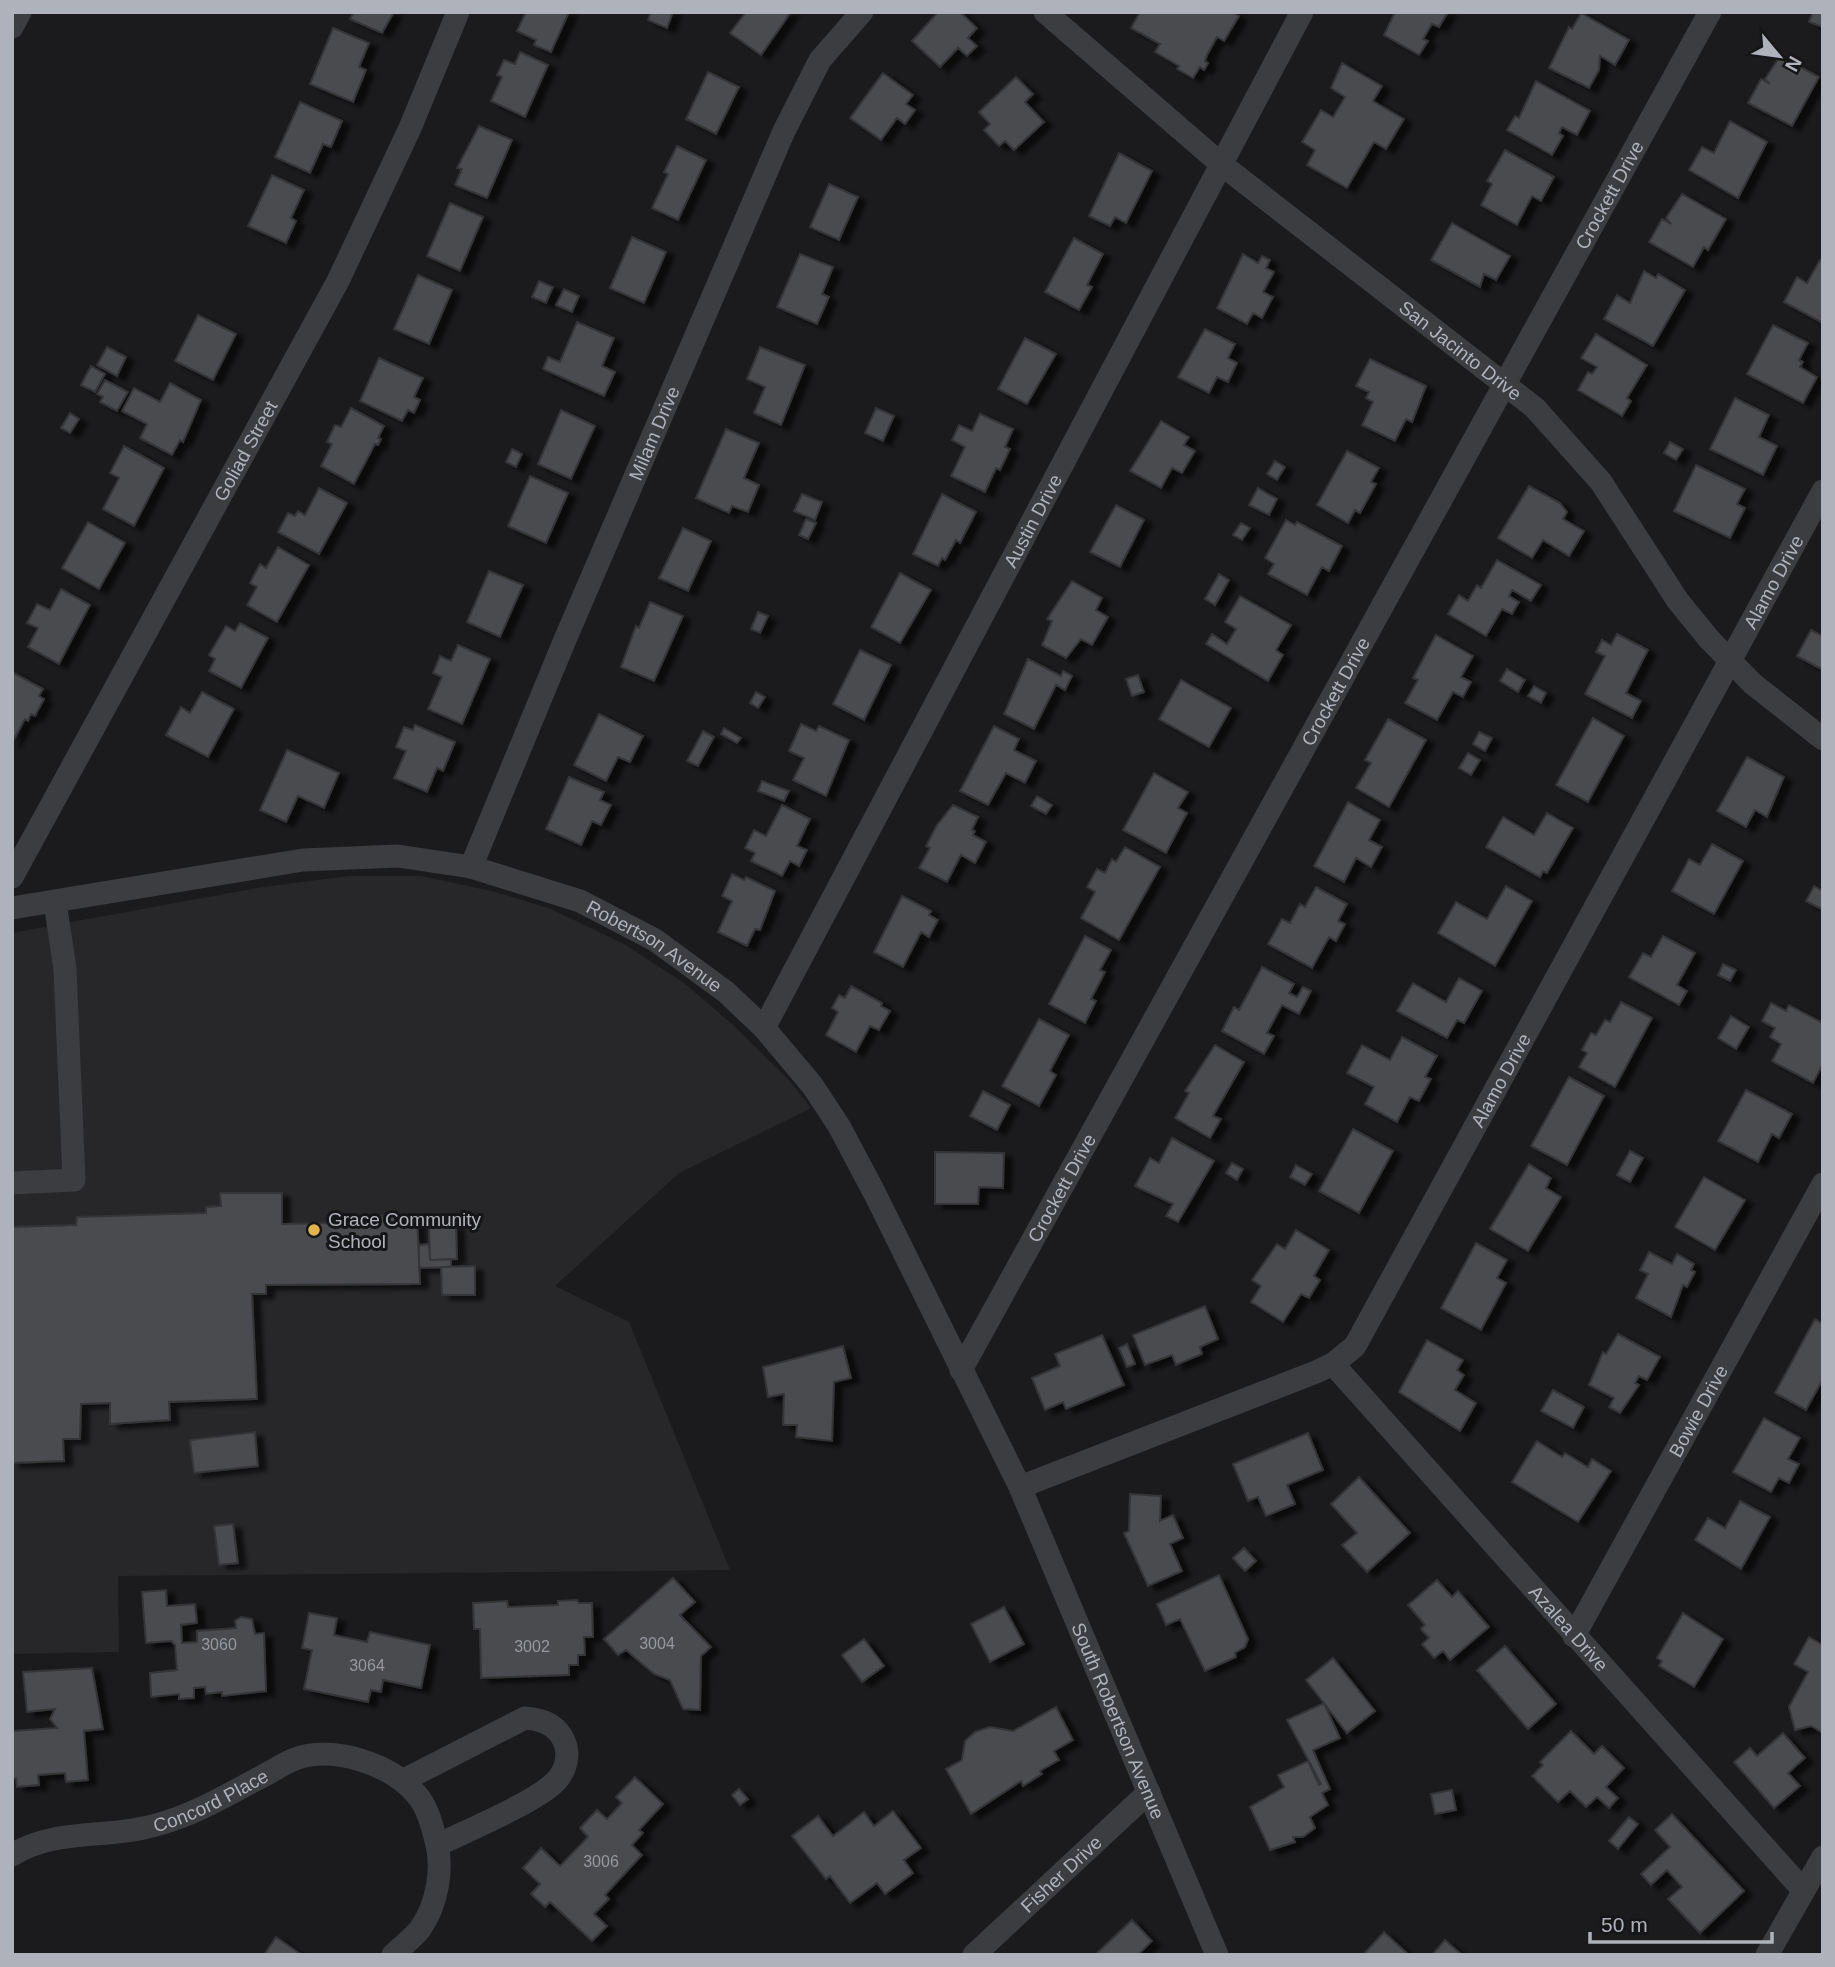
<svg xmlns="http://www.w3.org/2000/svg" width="1835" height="1967" font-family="Arial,sans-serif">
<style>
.built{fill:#27272a}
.building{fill:#4a4b4f;stroke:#353538;stroke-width:2;filter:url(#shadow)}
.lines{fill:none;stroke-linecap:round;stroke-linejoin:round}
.minor{stroke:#3c3d41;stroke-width:23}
.poi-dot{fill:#e1b44e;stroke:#161618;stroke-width:2.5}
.labels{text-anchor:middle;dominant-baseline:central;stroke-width:6;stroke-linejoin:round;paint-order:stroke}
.number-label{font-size:16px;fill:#9698a0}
.street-label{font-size:19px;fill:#afb2bb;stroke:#161618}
.poi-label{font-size:19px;fill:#afb2bb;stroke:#161618;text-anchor:start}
</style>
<defs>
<filter id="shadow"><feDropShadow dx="8" dy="4.5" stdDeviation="2" flood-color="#0009"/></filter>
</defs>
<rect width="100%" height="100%" fill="#1b1b1d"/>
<path class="built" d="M349 876H421L496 892 551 909 624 944 684 983 732 1024 788 1079 811 1108 679 1173 555 1286 629 1322 730 1570 118 1576 119 1652 12 1654V933L263 887Z"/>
<path class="building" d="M354 12H394L382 33 350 19Z
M526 12H569L551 52 534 45 536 40 517 31Z
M651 12H673L667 28 648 20Z
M746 12H791L761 55 730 33Z
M938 12H960L977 28 968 38 977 46 967 56 958 48 940 67 912 41Z
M1140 12H1232L1239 16 1224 41 1217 37 1207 55 1205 61 1208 63 1204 70 1200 67 1193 78 1177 69 1179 66 1155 52 1160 44 1131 28Z
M1395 12H1448L1439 27 1432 24 1423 39 1428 41 1419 55 1384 35Z
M1813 12H1823V27L1809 22Z
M1581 13 1629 40 1615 65 1600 56 1599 70 1589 88 1549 68 1569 27 1572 29Z
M333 28 369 43 359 67 366 70 353 102 310 84Z
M520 52 548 65 525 117 491 101 502 77 497 75 504 60 515 64Z
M1780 56 1819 77 1792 126 1748 103 1761 79 1770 84 1765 79Z
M1342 63 1382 86 1373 101 1404 119 1386 149 1374 142 1347 188 1307 165 1315 150 1302 142 1321 110 1333 117 1345 97 1331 88Z
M708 72 739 87 716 134 686 119Z
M883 73 913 95 906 104 915 110 905 124 897 118 881 140 850 118Z
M1016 77 1033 94 1025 102 1044 122 1014 150 1005 141 999 146 984 130 990 124 979 112Z
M1536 81 1590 111 1577 135 1562 127 1559 133 1563 136 1552 155 1507 130 1515 116 1519 118Z
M300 102 342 121 331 147 323 144 310 173 275 157Z
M1730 121 1767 142 1738 198 1689 170 1702 147 1714 153Z
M479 126 512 140 487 198 455 185 462 169 457 168Z
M677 146 706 160 678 220 652 208 668 174 664 172Z
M1505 150 1554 177 1541 201 1532 196 1517 225 1481 205 1492 184 1487 181Z
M1119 153 1152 171 1126 223 1115 217 1110 226 1089 216Z
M272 175 304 190 291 218 296 221 286 243 248 226Z
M829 184 858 197 839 240 810 227Z
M1682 194 1726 219 1708 250 1704 247 1693 267 1649 242 1662 219 1671 224 1666 218Z
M450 203 483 217 460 271 427 256Z
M1452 223 1510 256 1496 280 1484 274 1480 287 1431 260Z
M632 237 666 252 644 303 610 288Z
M1074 238 1103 254 1087 285 1092 287 1079 310 1045 292Z
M800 254 833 267 822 294 829 297 817 324 777 307Z
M1243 254 1258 263 1262 256 1270 260 1266 268 1274 272 1263 292 1273 297 1262 318 1253 313 1247 324 1217 308Z
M1820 260 1823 261V323L1784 302 1797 277 1807 283Z
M1644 271 1656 278 1658 274 1685 290 1653 346 1604 319 1617 295 1630 303Z
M418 275 452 290 429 344 394 329Z
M539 281 553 287 546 303 532 297Z
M564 289 579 296 572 312 556 305Z
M198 315 236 334 213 380 175 361Z
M577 322 614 338 602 366 615 372 604 396 543 369 548 357 560 362Z
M1773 325 1808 343 1799 360 1803 362 1800 367 1817 377 1803 403 1747 374Z
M1205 329 1235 344 1228 358 1237 363 1228 382 1217 377 1209 393 1178 377Z
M1596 334 1647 365 1627 398 1631 401 1622 416 1578 390 1588 372 1592 374 1597 367 1581 358Z
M1025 338 1056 354 1027 404 998 389Z
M107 347 126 357 117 376 97 365Z
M760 347 805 365 781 425 754 413 765 387 747 379Z
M379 358 423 378 414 397 420 400 414 413 408 410 402 421 360 401Z
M1370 359 1426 386 1412 422 1406 419 1395 441 1362 425 1373 402 1366 398 1369 392 1356 386Z
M91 366 105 374 95 392 81 385Z
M105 380 128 392 117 411 100 402 103 397 97 394Z
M170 383 201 400 183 442 180 440 172 455 140 438 147 424 122 411 134 388 160 402Z
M1735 398 1769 415 1759 437 1777 446 1763 475 1710 449Z
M351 408 384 426 378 438 381 439 378 445 375 444 354 484 321 466 332 444 327 442 335 425 341 427Z
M876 408 894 416 883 441 865 433Z
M561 410 595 426 571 479 538 464Z
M70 413 79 419 70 433 61 428Z
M980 414 1013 429 1005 447 1010 449 1000 470 996 468 985 492 951 476 965 447 952 440 959 425 972 431Z
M1161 421 1189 437 1184 445 1195 451 1182 473 1172 468 1161 488 1130 471Z
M726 429 759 443 744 478 759 485 748 512 732 506 729 513 696 498Z
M1670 442 1683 449 1676 460 1664 453Z
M124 446 164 468 134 526 103 509 119 478 110 473Z
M512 449 522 454 516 467 506 462Z
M1347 451 1379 468 1371 482 1376 484 1360 513 1355 510 1348 523 1317 505Z
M1275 461 1285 467 1277 480 1267 474Z
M1696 465 1745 489 1737 504 1745 508 1730 538 1674 511Z
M530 476 568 493 546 543 508 526Z
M1529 486 1560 503 1567 512 1563 519 1584 531 1569 556 1543 540 1532 558 1498 538Z
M319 488 347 503 319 554 278 532 288 513 295 516 298 511 305 515Z
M1258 488 1277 499 1269 515 1249 505Z
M802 494 822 502 815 520 794 511Z
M942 494 976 512 960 543 956 540 945 560 942 558 938 566 913 554Z
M1116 505 1144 520 1120 567 1090 552Z
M806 519 816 523 808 539 799 535Z
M1286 520 1295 525 1297 522 1342 546 1329 571 1322 567 1307 595 1268 574 1274 564 1265 558Z
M88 522 125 543 99 589 62 568Z
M1241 523 1250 528 1242 540 1233 535Z
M683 528 711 541 688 591 659 578Z
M278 547 309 565 277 622 247 605 257 587 250 583 260 564 266 568Z
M1497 560 1541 585 1531 601 1512 590 1509 596 1519 602 1512 614 1502 609 1486 636 1448 614 1459 595 1468 601 1477 585 1481 588Z
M489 571 523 585 500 637 467 622Z
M900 573 931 590 900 643 871 627Z
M1219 574 1229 580 1215 605 1205 599Z
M1072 581 1102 598 1096 610 1108 617 1092 645 1081 639 1066 658 1042 645 1052 621 1047 619Z
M61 589 90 605 59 664 28 647 38 628 27 623 37 604 50 610Z
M1240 596 1291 625 1276 650 1283 655 1268 681 1206 644 1212 634 1227 644 1236 629 1225 622Z
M650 602 683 616 654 681 621 667 636 626 639 628Z
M758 612 768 616 760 633 751 629Z
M240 623 268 638 241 688 209 671 215 659 209 655 226 626 235 631Z
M1811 630 1823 636V670L1797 656Z
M1617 634 1648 650 1626 693 1641 701 1632 718 1585 694 1605 656 1596 652 1602 640 1611 645Z
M1436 635 1473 656 1461 677 1471 682 1463 697 1453 692 1437 720 1405 703 1418 680 1413 678Z
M458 645 490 659 462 724 428 709 442 677 433 673 440 656 451 661Z
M860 650 891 665 864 720 833 704Z
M1028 659 1061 676 1063 671 1072 676 1065 690 1056 685 1034 729 1004 714Z
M1507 669 1525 680 1518 692 1500 681Z
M12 672 43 689 39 696 44 699 35 716 31 714 28 721 25 719 12 743Z
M1138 675 1144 692 1132 696 1126 679Z
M1181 680 1231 708 1209 747 1159 719Z
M1534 686 1546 693 1541 703 1528 696Z
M202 692 234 709 208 757 166 735 181 707 190 713Z
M756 692 765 697 758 708 750 703Z
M599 714 643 736 630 762 618 757 606 781 574 765Z
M1593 718 1624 736 1588 802 1556 785Z
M1388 719 1426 740 1389 807 1356 788 1371 763 1365 760Z
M801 724 816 731 819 726 849 740 826 796 793 780 804 758 789 751Z
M415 725 455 742 443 771 437 768 427 792 394 778 406 751 396 747 404 727 413 730Z
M994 726 1019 739 1014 750 1036 761 1025 783 1006 773 988 805 960 791Z
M724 728 741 738 737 743 721 734Z
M703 731 714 737 698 766 687 761Z
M1479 732 1492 738 1485 751 1473 744Z
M287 750 339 773 324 808 298 796 286 822 260 810Z
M1468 753 1480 760 1471 775 1459 768Z
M1747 757 1784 777 1767 817 1755 810 1746 827 1717 811Z
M1154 773 1188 792 1178 808 1187 813 1166 853 1123 830Z
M569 777 604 792 600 800 611 805 601 825 592 821 581 845 546 829Z
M762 781 789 791 784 801 758 791Z
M1037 796 1052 805 1046 814 1031 806Z
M1348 802 1380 820 1369 840 1382 847 1371 867 1356 858 1344 882 1314 866Z
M782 805 810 819 797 846 807 850 799 866 790 861 782 876 751 861 755 853 745 848 754 830 766 836Z
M953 805 978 817 972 830 975 831 973 835 986 842 975 863 961 855 947 882 919 868 930 848 926 846 937 825Z
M1547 813 1573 828 1547 873 1543 871 1540 877 1486 847 1503 817 1534 835Z
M1712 844 1743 861 1714 914 1672 891 1689 859 1700 865Z
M1125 847 1160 867 1119 940 1081 918 1095 892 1087 887 1097 869 1105 873 1112 859 1116 862Z
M732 874 744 880 746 877 775 891 760 930 755 929 747 946 718 932 732 901 722 896Z
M1506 886 1532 901 1495 966 1438 933 1456 902 1487 919Z
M1814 886 1823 891V910L1806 901Z
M1316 887 1347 904 1338 921 1345 924 1336 941 1329 937 1312 968 1268 944 1282 919 1290 923 1300 904 1305 907Z
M902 896 931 911 929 915 938 920 929 937 921 932 903 967 874 952Z
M1085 936 1111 950 1100 970 1105 972 1091 999 1096 1001 1085 1023 1049 1004Z
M1663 936 1695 953 1677 985 1687 991 1679 1005 1629 977 1643 953 1651 957Z
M1723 964 1736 970 1730 981 1718 975Z
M1262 967 1294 984 1289 993 1297 997 1303 987 1311 991 1299 1014 1282 1005 1267 1033 1274 1036 1264 1054 1222 1031 1234 1007 1239 1010Z
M1459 978 1482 991 1464 1023 1457 1020 1447 1038 1397 1011 1413 983 1446 1002Z
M851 986 882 1003 881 1006 890 1011 879 1030 870 1026 856 1052 826 1035 838 1012 832 1008 839 995 845 998Z
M1621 1002 1652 1018 1615 1087 1579 1067 1587 1053 1582 1050 1591 1033 1596 1035 1605 1020 1610 1022Z
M1771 1003 1786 1011 1789 1005 1823 1023V1064L1813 1083 1772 1061 1781 1044 1770 1037 1775 1028 1762 1021Z
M1731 1016 1749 1027 1736 1049 1718 1038Z
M1039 1019 1069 1035 1050 1071 1056 1075 1039 1106 1002 1086Z
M1402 1037 1437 1056 1425 1077 1431 1079 1419 1101 1410 1097 1397 1122 1365 1104 1374 1087 1347 1073 1362 1045 1390 1060Z
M1215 1045 1244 1062 1213 1116 1221 1119 1210 1138 1175 1118 1189 1093 1185 1091Z
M1569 1077 1604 1096 1567 1165 1531 1146Z
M1746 1090 1792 1114 1779 1138 1772 1134 1758 1162 1718 1141Z
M983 1091 1010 1105 997 1130 970 1116Z
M1353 1129 1393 1151 1359 1213 1319 1191Z
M1172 1138 1214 1161 1178 1222 1166 1216 1173 1204 1135 1186 1150 1158 1159 1163Z
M1630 1151 1643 1158 1630 1182 1617 1175Z
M935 1152 1004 1153 1003 1188 979 1187 978 1204H935Z
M1232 1163 1243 1169 1237 1180 1226 1173Z
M1529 1164 1551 1178 1546 1188 1561 1197 1528 1251 1490 1229Z
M1296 1165 1312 1174 1305 1185 1290 1177Z
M1704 1177 1745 1200 1715 1250 1675 1227Z
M220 1193H282V1224L337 1223V1217L417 1215 420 1284 266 1285V1294H252L257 1399 169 1402 170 1420 110 1424V1403L81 1404 80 1439H63L64 1461 12 1463V1227L76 1225 77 1217 206 1213V1207L221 1206Z
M456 1225 457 1259 430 1260 429 1226Z
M1296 1230 1329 1250 1314 1276 1320 1280 1309 1298 1301 1294 1283 1322 1251 1302 1261 1286 1252 1280 1277 1244 1285 1249Z
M1476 1243 1507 1260 1497 1278 1506 1283 1481 1330 1441 1308Z
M429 1244 430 1260 451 1259V1267L419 1268V1245Z
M1649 1252 1672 1264 1677 1254 1694 1264 1691 1270 1695 1272 1687 1287 1683 1285 1671 1317 1636 1298 1648 1274 1640 1270Z
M475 1266V1295H442L441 1267Z
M1205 1306 1218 1339 1200 1347 1202 1354 1176 1365 1172 1355 1145 1365 1133 1335Z
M1815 1319 1823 1324V1379L1806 1410 1775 1393Z
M1618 1334 1660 1357 1647 1380 1639 1376 1635 1383 1639 1385 1620 1413 1609 1407 1614 1398 1589 1385 1603 1352 1606 1354Z
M1102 1335 1124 1385 1066 1409 1063 1402 1045 1410 1032 1378 1060 1366 1055 1354Z
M1427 1340 1463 1360 1457 1370 1464 1375 1455 1390 1476 1403 1460 1431 1399 1392Z
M1127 1344 1135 1364 1127 1367 1119 1348Z
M843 1346 851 1378 834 1382 832 1441 796 1437 797 1425H783L784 1394 768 1397 763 1367Z
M1553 1390 1584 1407 1573 1428 1541 1411Z
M1764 1418 1800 1438 1788 1459 1799 1464 1789 1483 1779 1478 1771 1492 1733 1472Z
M255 1432 258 1466 194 1473 190 1440Z
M1308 1433 1323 1470 1287 1485 1295 1504 1266 1516 1258 1497 1248 1501 1233 1464Z
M1537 1441 1562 1457 1565 1453 1588 1467 1592 1459 1611 1471 1578 1522 1512 1482Z
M1359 1477 1410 1533 1367 1572 1342 1545 1357 1533 1331 1504Z
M1130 1494 1161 1496 1160 1521 1173 1515 1183 1538 1170 1544 1182 1571 1148 1586 1124 1533 1129 1531Z
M1740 1501 1770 1517 1741 1569 1695 1540 1708 1518 1725 1528Z
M233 1524 238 1563 219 1565 214 1526Z
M1244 1548 1256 1561 1245 1571 1233 1558Z
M1219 1575 1248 1639 1245 1647 1235 1653 1236 1657 1205 1671 1180 1619 1166 1625 1157 1604Z
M673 1578 695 1602 680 1615 711 1647 701 1656 700 1710 683 1709 670 1680 654 1674 626 1650 618 1655 604 1639Z
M1437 1580 1452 1597 1458 1591 1489 1627 1450 1660 1443 1651 1434 1658 1422 1644 1429 1638 1421 1629 1425 1625 1408 1605Z
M166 1590 167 1606 195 1604 197 1623 181 1625 182 1643 197 1642V1631L236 1628 235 1621 241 1617 252 1619 255 1634 264 1633 266 1691 222 1696V1692L206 1694 205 1687 194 1688V1698L179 1699V1694L151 1697 150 1673 177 1670 175 1645 171 1641 146 1643 142 1592Z
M577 1600 579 1603H592L593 1637H584L585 1655H578V1665H569V1675L481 1678 480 1629H474L473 1603 507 1601 508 1607 558 1605V1601Z
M1004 1607 1024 1644 990 1662 971 1624Z
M309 1613 337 1618 334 1635 367 1642 370 1632 430 1645 421 1688 383 1680 381 1692 371 1690 368 1702 304 1689 312 1650 302 1648Z
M1683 1613 1723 1639 1694 1687 1659 1666 1662 1661 1657 1658Z
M1809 1637 1823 1645V1733L1811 1726 1795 1730 1789 1707 1808 1672 1794 1664Z
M864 1639 884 1666 862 1682 842 1655Z
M1505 1646 1556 1704 1528 1729 1477 1670Z
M1333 1658 1375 1711 1347 1733 1306 1680Z
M92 1668 103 1729 84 1731 88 1780 66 1782 65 1773 38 1775 39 1785 17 1787 16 1778 12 1779V1731L57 1728 50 1719 55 1709 27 1712 23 1672Z
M1324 1703 1340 1738 1313 1750 1330 1789 1322 1793 1328 1805 1310 1817 1315 1828 1303 1837H1293L1295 1842 1270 1850 1250 1807 1284 1787 1278 1775 1308 1761 1319 1785 1321 1784 1287 1720Z
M1056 1707 1073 1740 1054 1751 1059 1760 1040 1771 1042 1774 1023 1786 1021 1781 971 1814 946 1769 962 1760 965 1741 975 1732 990 1727 1013 1731Z
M1571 1731 1594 1754 1602 1746 1624 1768 1606 1787 1618 1798 1609 1808 1597 1797 1586 1807 1570 1791 1558 1802 1532 1776 1543 1765 1540 1762Z
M1783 1733 1805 1758 1788 1773 1800 1786 1774 1808 1734 1762 1750 1748 1757 1756Z
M635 1777 663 1804 639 1830 643 1833 632 1845 642 1855 605 1895 609 1899 594 1914 607 1926 592 1941 550 1902 545 1907 531 1894 540 1884 523 1868 541 1848 560 1866 588 1837 580 1828 597 1810 607 1819 622 1803 616 1797Z
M739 1789 748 1799 740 1805 732 1795Z
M1452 1790 1456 1810 1435 1814 1431 1794Z
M893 1811 921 1848 904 1860 913 1873 885 1894 877 1883 850 1903 830 1876 826 1879 792 1836 818 1816 833 1836 864 1812 874 1826Z
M1672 1814 1744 1891 1700 1933 1668 1899 1682 1887 1667 1870 1651 1885 1641 1874 1670 1847 1655 1830Z
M1629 1817 1638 1824 1618 1849 1609 1841Z
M1132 1920 1152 1941 1138 1955H1095Z
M1384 1932 1409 1955H1363Z
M276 1937 302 1955H264Z
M1445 1940 1462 1955H1432Z"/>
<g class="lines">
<g class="minor">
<path id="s1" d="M1045 12 1221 164 1535 408 1601 482 1678 601 1709 639 1753 684 1823 739"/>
<path d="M12 27 20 12"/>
<path id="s2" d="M471 867 564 642 784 131 820 60 862 12"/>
<path id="s3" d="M12 877 338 281 410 128 458 12"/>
<path id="s4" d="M12 908 303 860 398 856 471 867 580 901 655 940 726 992 764 1028 812 1085 839 1126 875 1194 1020 1487 1217 1955"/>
<path id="s5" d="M764 1028 1302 12"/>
<path d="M12 1183 74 1180 65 969 55 902"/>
<path id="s6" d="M1333 1364 1803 1890"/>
<path id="s7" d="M961 1370 1710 12"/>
<path id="s8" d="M1020 1487 1316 1372 1333 1364 1355 1346 1823 491"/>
<path id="s9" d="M1574 1636 1823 1184"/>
<path d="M404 1780 525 1718C542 1719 557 1725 564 1741 570 1754 566 1771 556 1781 538 1801 466 1831 438 1845"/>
<path id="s10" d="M12 1855C54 1828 109 1839 156 1825 193 1815 224 1797 257 1779 270 1773 282 1764 295 1759 332 1745 392 1764 416 1794 427 1806 431 1822 435 1837 444 1866 438 1904 420 1929 413 1938 402 1946 393 1955"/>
<path id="s11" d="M974 1955 1149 1792"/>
<path d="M1767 1955 1823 1857"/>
</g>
</g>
<circle class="poi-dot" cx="314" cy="1230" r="7"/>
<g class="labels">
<g class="number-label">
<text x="657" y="1643">3004</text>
<text x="219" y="1644">3060</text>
<text x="532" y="1646">3002</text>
<text x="367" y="1665">3064</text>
<text x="601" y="1861">3006</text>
</g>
<g class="street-label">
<text stroke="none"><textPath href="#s7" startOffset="1342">Crockett Drive</textPath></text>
<text stroke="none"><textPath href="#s1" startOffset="536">San Jacinto Drive</textPath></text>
<text stroke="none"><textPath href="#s2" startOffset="471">Milam Drive</textPath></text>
<text stroke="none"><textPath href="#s3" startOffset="486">Goliad Street</textPath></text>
<text stroke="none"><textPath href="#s5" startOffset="574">Austin Drive</textPath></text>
<text stroke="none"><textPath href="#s8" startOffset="1236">Alamo Drive</textPath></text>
<text stroke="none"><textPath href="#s7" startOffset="775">Crockett Drive</textPath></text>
<text stroke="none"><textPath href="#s4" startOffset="665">Robertson Avenue</textPath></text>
<text stroke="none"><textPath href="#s8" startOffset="668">Alamo Drive</textPath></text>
<text stroke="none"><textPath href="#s7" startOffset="208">Crockett Drive</textPath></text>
<text stroke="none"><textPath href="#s9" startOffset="257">Bowie Drive</textPath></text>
<text stroke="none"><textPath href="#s6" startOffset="354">Azalea Drive</textPath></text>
<text stroke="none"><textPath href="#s4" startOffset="1584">South Robertson Avenue</textPath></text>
<text stroke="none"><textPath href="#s10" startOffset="208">Concord Place</textPath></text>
<text stroke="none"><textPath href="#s11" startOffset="119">Fisher Drive</textPath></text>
</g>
<g class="poi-label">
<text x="328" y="1219">Grace Community<tspan x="328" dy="22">School</tspan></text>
</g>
</g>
<rect width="1835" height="1967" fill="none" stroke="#afb2bb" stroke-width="28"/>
<g transform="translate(1779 56) rotate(119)" stroke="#161618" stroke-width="5" paint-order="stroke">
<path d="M0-5L12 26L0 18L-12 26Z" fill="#afb2bb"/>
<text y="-10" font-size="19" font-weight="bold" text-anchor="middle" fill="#afb2bb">N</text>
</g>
<path d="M1590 1932v10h182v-10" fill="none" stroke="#afb2bb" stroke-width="3.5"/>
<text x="1601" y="1932" font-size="21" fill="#afb2bb" stroke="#161618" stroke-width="5" paint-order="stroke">50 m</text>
</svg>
